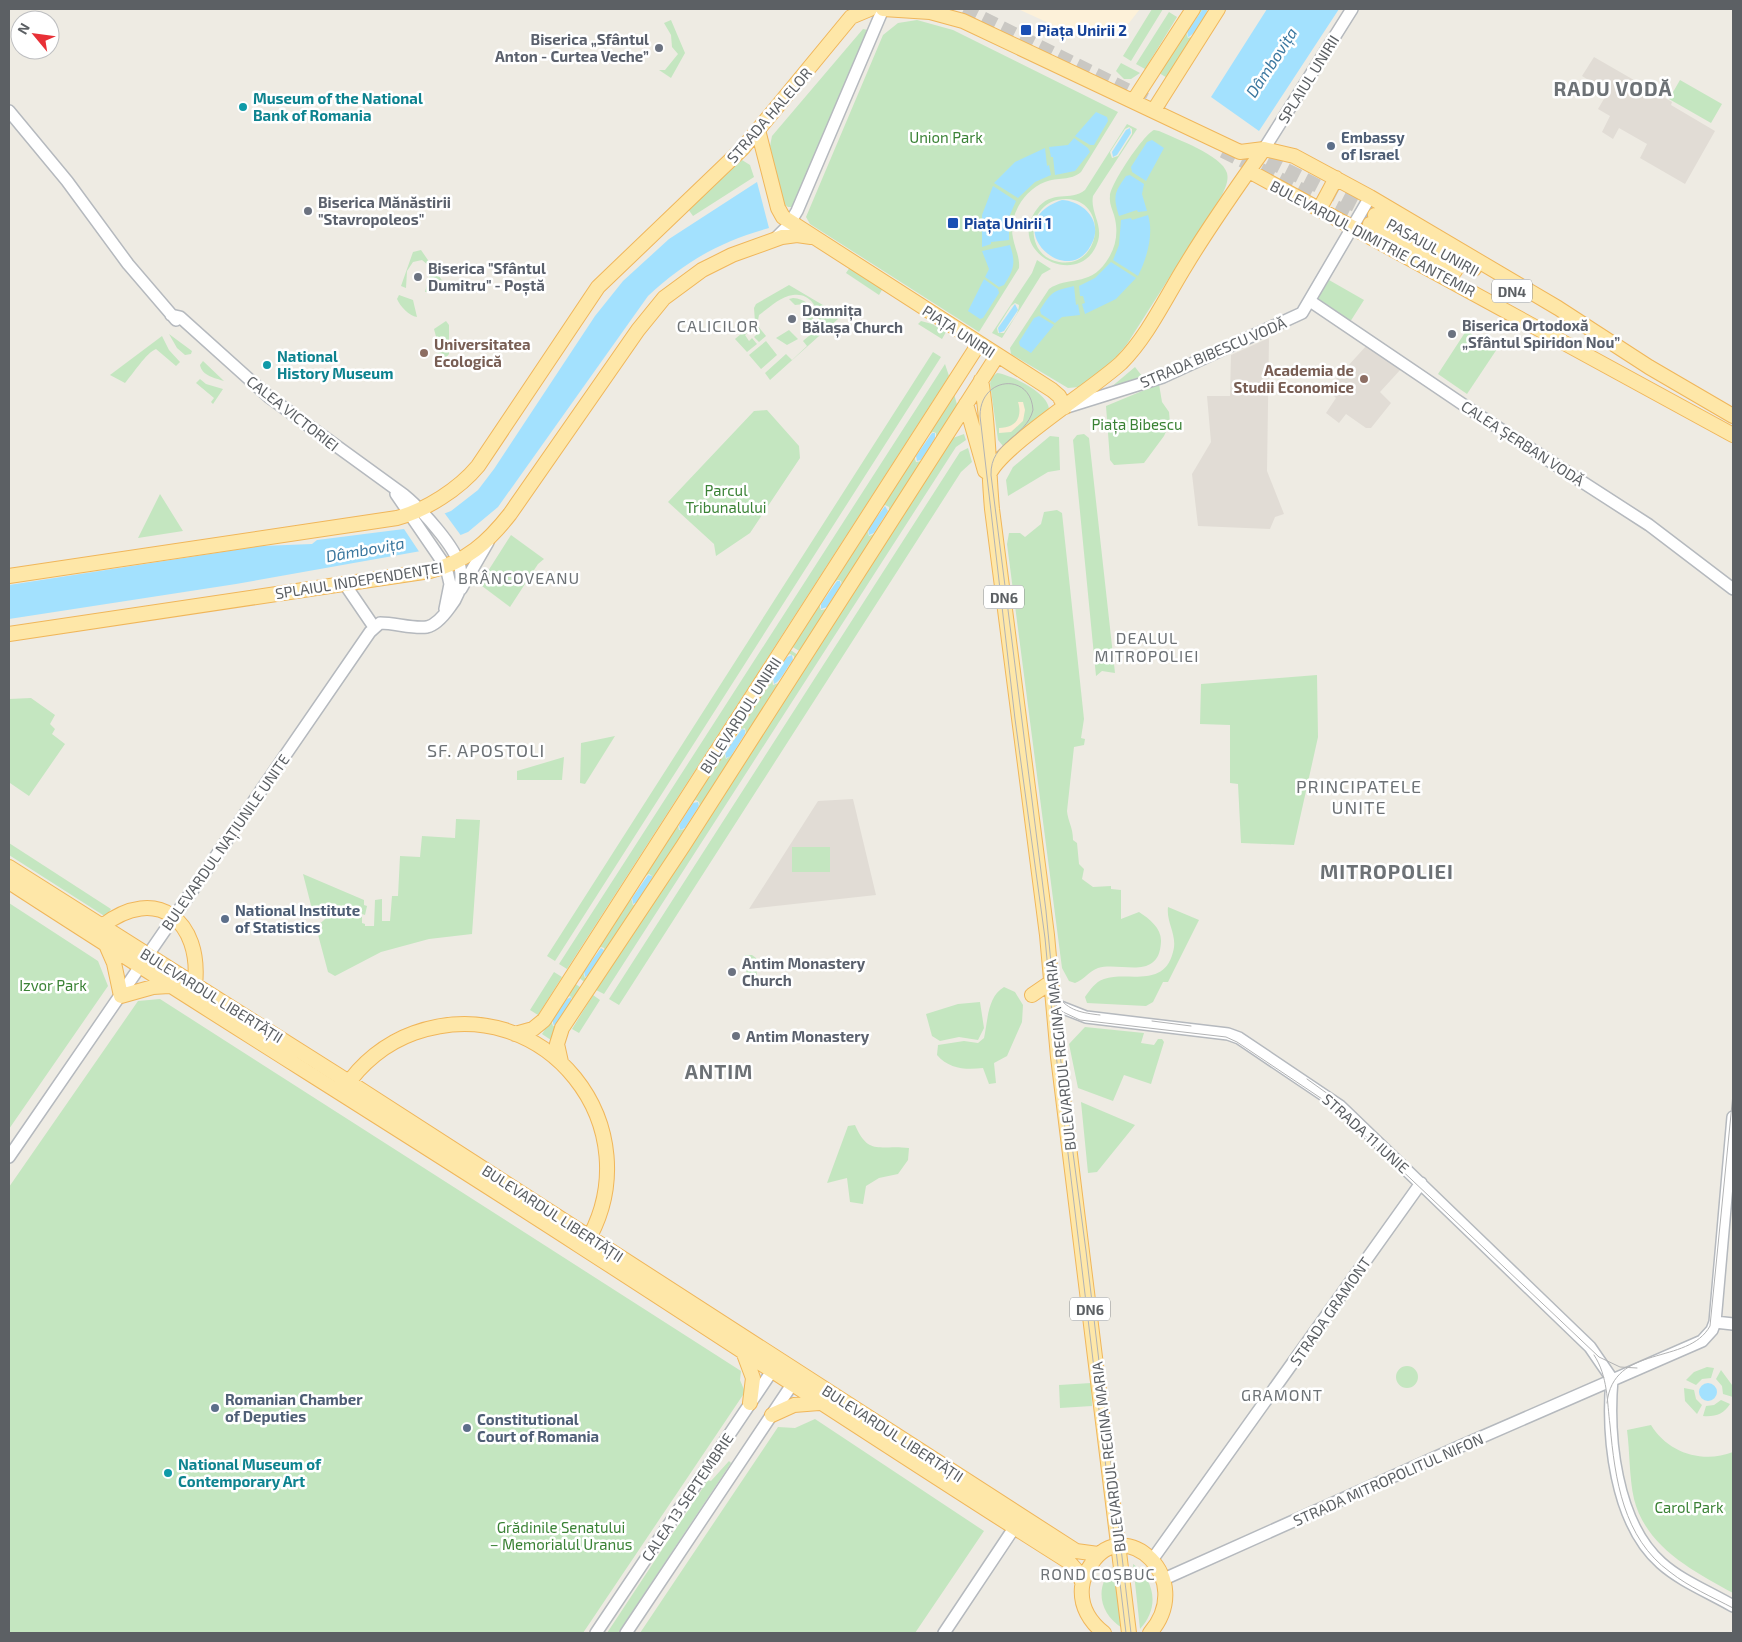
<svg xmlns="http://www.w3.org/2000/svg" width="1742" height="1642" font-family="'Exo 2',sans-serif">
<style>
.commercial{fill:#fdf1d9}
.education{fill:#e1dcd5}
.green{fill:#c4e6c0;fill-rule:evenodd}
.sand{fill:#faecd3}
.water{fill:#a3e1fe}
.pier{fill:#eeebe3}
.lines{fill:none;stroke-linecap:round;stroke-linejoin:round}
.primary-tunnel{stroke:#cac8c3;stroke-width:14;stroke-dasharray:14 7;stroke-linecap:butt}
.secondary-casing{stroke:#b5b9be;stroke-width:14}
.primary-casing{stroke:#f0b65a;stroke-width:16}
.secondary{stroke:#fff;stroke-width:11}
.primary{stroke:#fee7a8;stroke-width:14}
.tram{stroke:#b2b3b4;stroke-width:1}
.transit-dot{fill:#1a4fb4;stroke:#fff;stroke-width:2}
.worship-dot{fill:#6b7280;stroke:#fff;stroke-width:2}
.culture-dot{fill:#0f9aa8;stroke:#fff;stroke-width:2}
.service-dot{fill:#5c6f8a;stroke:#fff;stroke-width:2}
.education-dot{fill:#8d6e63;stroke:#fff;stroke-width:2}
.labels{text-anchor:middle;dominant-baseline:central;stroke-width:5;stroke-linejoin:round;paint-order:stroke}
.shield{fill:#fff;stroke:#8d9092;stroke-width:1}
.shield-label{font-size:14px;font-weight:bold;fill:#5c6064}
.transit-label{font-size:15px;font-weight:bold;fill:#164399;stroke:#fff;text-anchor:start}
.worship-label{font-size:15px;font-weight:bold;fill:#5b616d;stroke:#fff;text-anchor:start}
.street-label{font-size:15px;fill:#5c6064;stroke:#fff}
.culture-label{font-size:15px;font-weight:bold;fill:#0d838f;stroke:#fff;text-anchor:start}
.park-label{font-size:15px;fill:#3a8235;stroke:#fff}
.service-label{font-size:15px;font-weight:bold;fill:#4e5e75;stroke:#fff;text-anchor:start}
.education-label{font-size:15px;font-weight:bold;fill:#785e54;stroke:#fff;text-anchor:start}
.water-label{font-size:16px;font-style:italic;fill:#3b779f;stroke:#fff}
.neighbourhood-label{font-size:16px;letter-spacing:1px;fill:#6d7276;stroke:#fff}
.quarter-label{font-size:18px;letter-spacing:1px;fill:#6d7276;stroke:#fff}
.district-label{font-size:20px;font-weight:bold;letter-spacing:1px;fill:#6d7276;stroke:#fff}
</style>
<rect width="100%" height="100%" fill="#eeebe3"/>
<path class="commercial" d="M1018 9H1140L1129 23 1118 31 1095 38 1075 35Z"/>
<path class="education" d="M1594 57 1672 102 1671 105 1715 131 1685 184 1640 158 1647 144 1619 128 1613 139 1602 132 1610 116 1598 109 1608 92 1582 76Z
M1269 338 1267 471 1284 514 1275 517 1270 529 1198 526 1192 474 1211 442 1207 396H1230L1231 355Z
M1367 345 1401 369 1380 392 1391 403 1371 428H1366L1346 414 1339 423 1326 413 1336 398 1327 389Z
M853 799 876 895 749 909 818 801Z"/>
<path class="green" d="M1152 9H1163L1131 61 1123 56Z
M1200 9H1203L1186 32 1188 38 1194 36C1198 28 1209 18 1208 9H1213L1169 79 1159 73Z
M1169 12 1177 17 1145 69 1136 64Z
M671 20 685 53 671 78 659 70H665L678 54 672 47 671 35 664 23Z
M917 20 953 30 1118 112 1081 172C1071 181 1057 177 1045 182 1024 190 1008 216 1013 238 1015 249 1020 257 1019 268L979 332 810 224 806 217 883 35 898 23Z
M863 29 868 30 794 207H788L784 204 770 146 772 136Z
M1121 63 1140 73 1131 79H1124L1116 71Z
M1680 80 1722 104 1711 123 1669 99Z
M1127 124 1137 129 1093 196C1090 212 1103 224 1098 241 1082 292 1003 253 1037 209 1052 189 1070 202 1085 190ZM1129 127 1132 129V134L1118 156 1112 158 1110 152 1125 129ZM1067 199C1109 201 1102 269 1059 262 1022 256 1026 198 1067 199Z
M1154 130 1159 131C1176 139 1222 155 1227 173 1229 181 1225 188 1222 195L1127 344 1112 362 1092 379 1079 387 1068 388 1011 354 1010 348 1049 289C1067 276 1089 287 1106 262 1116 248 1119 232 1114 215 1112 209 1109 203 1110 196 1110 185 1143 135 1154 130Z
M742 160 750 165 754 177 693 216 688 209Z
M421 250 450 292 447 294 438 282 429 292H425L431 269H427L428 265 422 260 413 262 407 271 406 288 401 286 413 252Z
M1037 260 1051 269 1042 274 1002 338 992 333 1032 273ZM1015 303 1019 305C1019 315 1009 324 1004 333H998L997 328 1011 306Z
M850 267 883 288 879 295 846 273Z
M1329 280 1364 300 1350 322 1317 300Z
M789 285 838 314V319L770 380 765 373 786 354 792 360 807 346 803 341C807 337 814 333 816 327 822 311 811 292 793 295 781 296 769 308 759 315L757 325 766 336 759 342 754 337 757 334 752 329 745 335 749 341 752 338 757 344 747 352 735 339 755 322 754 308 756 304Z
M399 295 413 300 417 317C409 316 400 306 397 299Z
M793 298C808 299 817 310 811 326L805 317 808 308 804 304 795 305 789 299Z
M446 321 449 325V354L440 365 434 355 440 352 434 329Z
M921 321 932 324 946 332 942 339 918 324Z
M789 330 798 339 787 345 776 338Z
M1466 331 1497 349 1467 394 1438 374Z
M169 334 192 351 191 354 185 355 177 348Z
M162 336 169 350 180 362 176 366 156 349C146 353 133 374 125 383L110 375Z
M766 341 777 355 761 369 749 355Z
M933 352 941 357 555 961 547 956Z
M203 361 224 381C215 378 202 376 200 365Z
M945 364 949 376 567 969 559 964Z
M1135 367 1142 376 1110 388Z
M997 373C1012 375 1050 394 1049 410L1003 446 998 440 990 383 992 377Z
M200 379 206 384 223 389 213 404 211 402 214 398 196 383Z
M1159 384 1162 402 1169 412 1170 423 1164 436 1144 463 1114 465 1110 460 1106 406Z
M954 394 958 408 801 652 791 646ZM933 432 936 433V438L922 461 916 462 914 456 929 434ZM885 505 889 507V511L874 534 869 536 867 529 881 507ZM838 580 841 581 842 586 827 609 821 610 819 604 834 582Z
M767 410 799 446 800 458 750 533 716 556 714 544 668 502 754 411Z
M964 434 966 440 956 447 604 994 596 990 949 442 953 438Z
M1084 434 1089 438 1115 673 1102 671 1096 676 1073 440 1077 435Z
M1050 436 1059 437 1060 470 1048 472 1008 496 1006 480 1013 467Z
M968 448 972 462 961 472 619 1005 609 999 960 452Z
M160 494 183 531 138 538Z
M1057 510 1062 513 1084 719 1081 738 1085 739 1084 745 1074 747 1067 811C1068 822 1073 827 1073 840L1077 843 1079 864 1084 869 1082 879 1093 887 1111 886V889L1121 890V919L1139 912C1150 919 1162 929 1161 942 1159 982 1120 961 1098 968 1089 971 1084 980 1075 983L1069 981 1062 968 1007 544 1009 533H1020L1025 537 1041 524 1044 512Z
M511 535 544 559 538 564 510 607 482 586 481 582Z
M789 649 798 655 587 984 578 977ZM790 654 794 656V661L779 683 773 685 772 679 786 656ZM745 728 746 734C741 743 735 754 726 759L724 752 739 730ZM696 800 699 802 700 807 685 829 679 830 678 825 692 802ZM649 874 652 876 653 880 638 903 633 905 631 898 645 876ZM601 947 604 948 605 952 589 976 585 978 583 972 597 949Z
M1317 675 1318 737 1294 845 1241 843 1238 784 1230 783V725L1200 724 1201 684Z
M31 698 55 715 50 724 55 729 52 734 65 744 29 796 10 783 9 699Z
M615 736 585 784 580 783 581 743Z
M564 757 562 780H517V771Z
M456 819 480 820 472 934 429 939 381 952 335 976 328 972 316 927 331 914 333 910 321 905 313 913 303 874 364 900V905L367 906 365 915 362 914V923L365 924V926H374L375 900 382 899V921H390L392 896H398L400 856 420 857 422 836 455 838Z
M9 843 111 909 106 917 9 855Z
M792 847H830V872H792Z
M9 903 98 961 108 986 9 1129Z
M1168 907 1199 920 1168 982H1163L1153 1002 1146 1006 1087 1003 1085 997C1090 990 1095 982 1104 979 1127 971 1164 989 1173 952 1178 935 1166 923 1168 907Z
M745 955H752L756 958 757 978H752L753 973H749L751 979H747Z
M554 972 562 977 538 1015 530 1010Z
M574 983 583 989 551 1040 542 1034ZM570 996 573 1000 556 1026H553L551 1020 566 998Z
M1004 987 1015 992 1023 1005 1022 1022 1007 1056 994 1063 996 1083 989 1084 983 1068C966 1070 949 1069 937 1055L938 1045 964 1041 978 1043 984 1038C988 1021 987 997 1004 987Z
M593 995 600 1000 579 1033 572 1029Z
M160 999 741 1371 740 1380 745 1392 583 1633H9V1187L138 1001Z
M980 1002 984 1028 978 1040 959 1037 940 1041 932 1036 926 1014 958 1004Z
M1085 1027 1144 1033 1141 1043 1154 1045 1158 1039H1162L1164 1042 1151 1084 1124 1075 1113 1101 1078 1088 1069 1044Z
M1081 1102 1135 1125 1097 1172 1088 1173Z
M855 1125C869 1157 880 1144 909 1148L908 1160 898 1174 879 1178 866 1186 863 1204 850 1202 847 1178 827 1183 848 1126Z
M1396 1377a11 11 0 1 1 22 0a11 11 0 1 1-22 0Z
M1707 1367 1714 1368 1711 1378 1702 1379 1696 1385 1686 1380 1694 1372Z
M1721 1370 1732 1385 1733 1397 1723 1394 1722 1386 1716 1379Z
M1091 1383 1092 1406 1060 1408 1059 1385Z
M1684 1388 1694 1390 1696 1399 1702 1405 1697 1414 1685 1401Z
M1721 1400 1730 1404C1724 1414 1715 1417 1703 1416L1706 1406 1714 1405Z
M815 1419 984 1531 915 1633H640L778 1427 795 1428Z
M1651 1425C1668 1453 1703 1464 1733 1452V1593C1693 1571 1646 1547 1634 1499 1629 1476 1630 1453 1627 1430Z
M729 1461 731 1463 618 1633H607L708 1480 711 1481Z
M1133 1564C1155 1580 1160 1608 1140 1629Z
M1114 1566 1122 1628C1099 1613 1094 1587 1114 1566Z"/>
<path class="sand" d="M1018 402H1023L1025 410 1023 421 1011 432 999 433V428C1015 428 1023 418 1018 402Z"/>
<path class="water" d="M1203 9H1207C1208 17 1195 34 1188 37L1187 31Z
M1267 9H1339L1259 131 1211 97Z
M1096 112 1107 117 1108 121 1094 145H1090L1075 136Z
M1130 128 1131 133 1117 155 1113 157 1112 152 1126 130Z
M1074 138 1088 148 1090 152 1075 171 1055 175 1053 157H1051L1049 147 1068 145Z
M1152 140 1164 148 1146 181 1132 172 1131 167 1147 142Z
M1045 148 1047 166 1049 165 1051 175 1035 182 1018 198 994 183 1015 162Z
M1130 175 1144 184 1142 194 1147 211 1138 212 1137 210 1119 216C1113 196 1114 193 1126 176Z
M757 182 769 228C719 242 686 261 648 296L498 507 468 532 421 551 236 584 9 619V585L261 546 312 544 317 540 404 529 451 511 478 490 494 469 595 316 623 281 669 239Z
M993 186 1016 201 1009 217V240L991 242V244L982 247V215Z
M1062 200C1082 201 1102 219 1093 241 1070 296 994 223 1062 200Z
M1148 215C1154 234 1147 258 1138 276L1113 260 1119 245 1121 220 1131 218 1132 220Z
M1010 245C1016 263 1014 270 1004 285L999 287 985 277 989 269 982 251Z
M1111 262 1136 278 1116 299 1085 314 1082 304 1085 303 1083 296H1080L1079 286 1095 278Z
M984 279 998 289 999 293 983 318 980 319 968 311Z
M1074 286 1076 305 1078 304 1080 315 1062 317 1055 323 1041 314 1040 310C1052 291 1053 291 1074 286Z
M1015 304 1018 310 1004 331 999 333 998 328Z
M1039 316 1054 325 1031 353 1020 346 1019 342 1034 318Z
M932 433H935V438L921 460 917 461 916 456Z
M885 506 888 511 874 533 869 535 868 529Z
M837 581H840L841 585 827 607 821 609V604Z
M792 655 793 660C786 668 782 680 774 684L773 678 787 657Z
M742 729 745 730V734L731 756 726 758 725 752Z
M698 802 699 806 685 828 680 830 679 825 693 803Z
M648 875 652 876V880L638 902 633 904 632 898Z
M601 948 604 950V953L590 975 585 977 584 971Z
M571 997 572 1001 554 1026 552 1020 567 999Z
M1699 1392a9 9 0 1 1 18 0a9 9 0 1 1-18 0Z"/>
<path class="pier" d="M443 511 462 537 420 553 402 526Z"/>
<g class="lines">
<path class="primary-tunnel" d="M964 9 1167 110
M1223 151 1370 224
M1249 151 1375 215"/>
<defs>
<path id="secondary" d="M9 111 67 181 128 264 176 320
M1264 149 1352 9
M775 239 788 226 797 211 883 9
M1310 301 1480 416 1649 525 1733 589
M1067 407 1163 377 1302 313 1370 197
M396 494 446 567 450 584 445 609
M344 583 374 627
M461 589 488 542
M1053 1004 1086 1017 1228 1034 1239 1038 1340 1106 1590 1347 1612 1379
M9 1157 370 632 380 623C396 623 412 629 427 627 436 625 445 614 450 607 459 596 463 582 460 567 456 547 420 508 404 495L269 397 180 317 171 315
M1715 1322 1733 1324
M1612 1379C1607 1436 1615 1522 1661 1563 1681 1581 1709 1592 1733 1606
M1152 1560 1421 1183
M1164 1579 1461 1446 1702 1341 1712 1330 1715 1322 1733 1117
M596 1633 776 1365
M626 1633 797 1377
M944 1633 1014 1528"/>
<path id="primary" d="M883 9 930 12 963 21 1240 152 1264 149 1294 156 1370 197 1558 308 1649 367 1733 416
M1134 100 1193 9
M1154 110 1218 9
M758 130 778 208 783 217 1052 390 1059 396 1065 407
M1249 171 1733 435
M1320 208 1336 178
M1375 215 1474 269
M1370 224 1455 271
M981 380C989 423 988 465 992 509L1047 935 1058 1057 1129 1633
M966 404 985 471
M989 475C1000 447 1093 389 1121 363 1148 336 1166 297 1186 265 1210 225 1237 187 1264 149
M9 576 397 518C426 510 459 489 478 466L598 287 743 148 851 17 870 9
M9 634 430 571C466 562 488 542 510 514L638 330 664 298 702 270 732 255 782 237 797 235 811 237
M9 867 349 1082 1076 1551 1098 1554
M9 882C198 1005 390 1123 580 1246 743 1351 904 1458 1069 1562L1078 1572 1082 1582
M102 926C157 884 202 921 195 985
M107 947 114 963 121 996 153 987 169 986
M1032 995 1051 982
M515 1034 533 1029 544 1020 978 345
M561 1062 557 1044 562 1028 683 846 997 356
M344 1089C361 1063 386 1043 414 1033 544 987 656 1128 585 1245
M744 1354 753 1378 750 1403
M772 1415 794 1405 819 1403
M1104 1633C1090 1622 1080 1606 1082 1587 1083 1578 1087 1570 1092 1563 1124 1514 1197 1578 1150 1633"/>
</defs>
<use href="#secondary" class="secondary-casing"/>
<use href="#primary" class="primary-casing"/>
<use href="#secondary" class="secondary"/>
<use href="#primary" class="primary"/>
<path class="tram" d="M1058 996C1068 1011 1083 1013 1100 1015
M1054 1003 1063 1012 1080 1020 1226 1037 1237 1042 1337 1109 1599 1357 1620 1367 1637 1368
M1152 1021 1191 1026
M1307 1079 1346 1107
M1594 1355C1608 1376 1607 1402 1610 1425 1615 1479 1623 1538 1670 1572 1689 1587 1712 1597 1733 1608
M1607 1403C1613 1343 1688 1366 1710 1326L1733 1094
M1126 1633 1055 1046 1045 938 1015 719 980 416C980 376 1031 372 1033 410 1026 438 990 441 991 475L1046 911 1059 1047 1086 1251 1131 1633"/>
</g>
<g class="transit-dot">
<rect x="1020" y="24" width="12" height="12" rx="2.5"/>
<rect x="947" y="217" width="12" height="12" rx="2.5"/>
</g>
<g class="worship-dot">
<circle cx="659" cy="48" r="5"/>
<circle cx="308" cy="211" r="5"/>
<circle cx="418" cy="277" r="5"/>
<circle cx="792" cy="319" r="5"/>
<circle cx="1452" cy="334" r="5"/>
<circle cx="732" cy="972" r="5"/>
<circle cx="736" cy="1036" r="5"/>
</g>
<g class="culture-dot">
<circle cx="243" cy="107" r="5"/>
<circle cx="267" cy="365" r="5"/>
<circle cx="168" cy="1473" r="5"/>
</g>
<g class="service-dot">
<circle cx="1331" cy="146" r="5"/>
<circle cx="225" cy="919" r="5"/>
<circle cx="215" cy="1408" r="5"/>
<circle cx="467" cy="1428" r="5"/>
</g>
<g class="education-dot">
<circle cx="424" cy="353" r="5"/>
<circle cx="1364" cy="379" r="5"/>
</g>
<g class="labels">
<g class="shield">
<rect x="1492" y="279.5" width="40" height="23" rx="4"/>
<rect x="984" y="585.5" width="40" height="23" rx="4"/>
<rect x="1070" y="1297.5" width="40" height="23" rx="4"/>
</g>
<g class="shield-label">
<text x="1512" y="291">DN4</text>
<text x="1004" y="597">DN6</text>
<text x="1090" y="1309">DN6</text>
</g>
<g class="transit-label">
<text x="1037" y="30">Piața Unirii 2</text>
<text x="964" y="223">Piața Unirii 1</text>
</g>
<g class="worship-label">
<text x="649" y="39" text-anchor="end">Biserica „Sfântul<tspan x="649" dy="17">Anton - Curtea Veche”</tspan></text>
<text x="318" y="202">Biserica Mănăstirii<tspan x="318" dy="17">"Stavropoleos"</tspan></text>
<text x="428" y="268">Biserica "Sfântul<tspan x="428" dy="17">Dumitru" - Poștă</tspan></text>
<text x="802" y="310">Domnița<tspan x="802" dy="17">Bălașa Church</tspan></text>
<text x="1462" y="325">Biserica Ortodoxă<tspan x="1462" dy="17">„Sfântul Spiridon Nou”</tspan></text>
<text x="742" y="963">Antim Monastery<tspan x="742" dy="17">Church</tspan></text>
<text x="746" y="1036">Antim Monastery</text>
</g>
<g class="street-label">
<text transform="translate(1308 79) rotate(-58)">SPLAIUL UNIRII</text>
<text transform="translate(769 115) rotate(-49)">STRADA HALELOR</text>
<text transform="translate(1373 238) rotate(28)">BULEVARDUL DIMITRIE CANTEMIR</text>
<text transform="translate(1433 247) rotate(29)">PASAJUL UNIRII</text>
<text transform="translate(959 331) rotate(33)">PIAȚA UNIRII</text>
<text transform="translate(1213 352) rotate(-23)">STRADA BIBESCU VODĂ</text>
<text transform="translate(293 413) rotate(38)">CALEA VICTORIEI</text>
<text transform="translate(1523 443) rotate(33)">CALEA ȘERBAN VODĂ</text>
<text transform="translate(359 580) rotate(-9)">SPLAIUL INDEPENDENȚEI</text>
<text transform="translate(740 715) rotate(-57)">BULEVARDUL UNIRII</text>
<text transform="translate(225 842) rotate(-55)">BULEVARDUL NAȚIUNILE UNITE</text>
<text transform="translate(212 995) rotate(32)">BULEVARDUL LIBERTĂȚII</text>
<text transform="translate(1060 1055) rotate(-96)">BULEVARDUL REGINA MARIA</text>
<text transform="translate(1366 1133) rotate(42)">STRADA 11 IUNIE</text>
<text transform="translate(553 1213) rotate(33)">BULEVARDUL LIBERTĂȚII</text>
<text transform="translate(1330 1311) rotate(-55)">STRADA GRAMONT</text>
<text transform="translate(893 1433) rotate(33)">BULEVARDUL LIBERTĂȚII</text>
<text transform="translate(1108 1457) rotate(-97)">BULEVARDUL REGINA MARIA</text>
<text transform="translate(1388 1479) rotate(-24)">STRADA MITROPOLITUL NIFON</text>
<text transform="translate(687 1497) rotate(-56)">CALEA 13 SEPTEMBRIE</text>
</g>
<g class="culture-label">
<text x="253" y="98">Museum of the National<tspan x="253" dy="17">Bank of Romania</tspan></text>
<text x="277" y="356">National<tspan x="277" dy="17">History Museum</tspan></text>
<text x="178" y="1464">National Museum of<tspan x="178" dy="17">Contemporary Art</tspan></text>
</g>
<g class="park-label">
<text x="946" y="137">Union Park</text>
<text x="1137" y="424">Piața Bibescu</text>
<text x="726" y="490">Parcul<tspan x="726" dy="17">Tribunalului</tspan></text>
<text x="53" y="985">Izvor Park</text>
<text x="1689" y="1507">Carol Park</text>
<text x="561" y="1527">Grădinile Senatului<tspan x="561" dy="17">– Memorialul Uranus</tspan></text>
</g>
<g class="service-label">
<text x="1341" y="137">Embassy<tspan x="1341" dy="17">of Israel</tspan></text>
<text x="235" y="910">National Institute<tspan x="235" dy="17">of Statistics</tspan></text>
<text x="225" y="1399">Romanian Chamber<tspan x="225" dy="17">of Deputies</tspan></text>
<text x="477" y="1419">Constitutional<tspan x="477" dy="17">Court of Romania</tspan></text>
</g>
<g class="education-label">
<text x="434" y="344">Universitatea<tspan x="434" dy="17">Ecologică</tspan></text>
<text x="1354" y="370" text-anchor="end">Academia de<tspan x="1354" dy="17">Studii Economice</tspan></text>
</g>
<g class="water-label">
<text transform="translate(1271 62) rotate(-57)">Dâmbovița</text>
<text transform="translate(365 549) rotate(-10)">Dâmbovița</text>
</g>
<g class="neighbourhood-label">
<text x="718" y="325">CALICILOR</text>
<text x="519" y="577">BRÂNCOVEANU</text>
<text x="1147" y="637">DEALUL<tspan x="1147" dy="18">MITROPOLIEI</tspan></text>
<text x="1282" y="1394">GRAMONT</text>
<text x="1098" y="1573">ROND COȘBUC</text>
</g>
<g class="quarter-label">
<text x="486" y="750">SF. APOSTOLI</text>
<text x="1359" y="786">PRINCIPATELE<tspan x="1359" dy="21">UNITE</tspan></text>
</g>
<g class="district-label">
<text x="1613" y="88">RADU VODĂ</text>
<text x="1387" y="871">MITROPOLIEI</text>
<text x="719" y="1071">ANTIM</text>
</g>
</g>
<rect width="1742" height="1642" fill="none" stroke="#5c6064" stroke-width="20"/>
<g transform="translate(35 35) rotate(299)"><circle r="24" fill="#ffffff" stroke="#bebfc1"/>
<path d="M0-4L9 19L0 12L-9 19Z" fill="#e83036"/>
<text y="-8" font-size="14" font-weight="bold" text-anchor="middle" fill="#5c6064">N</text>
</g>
</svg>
